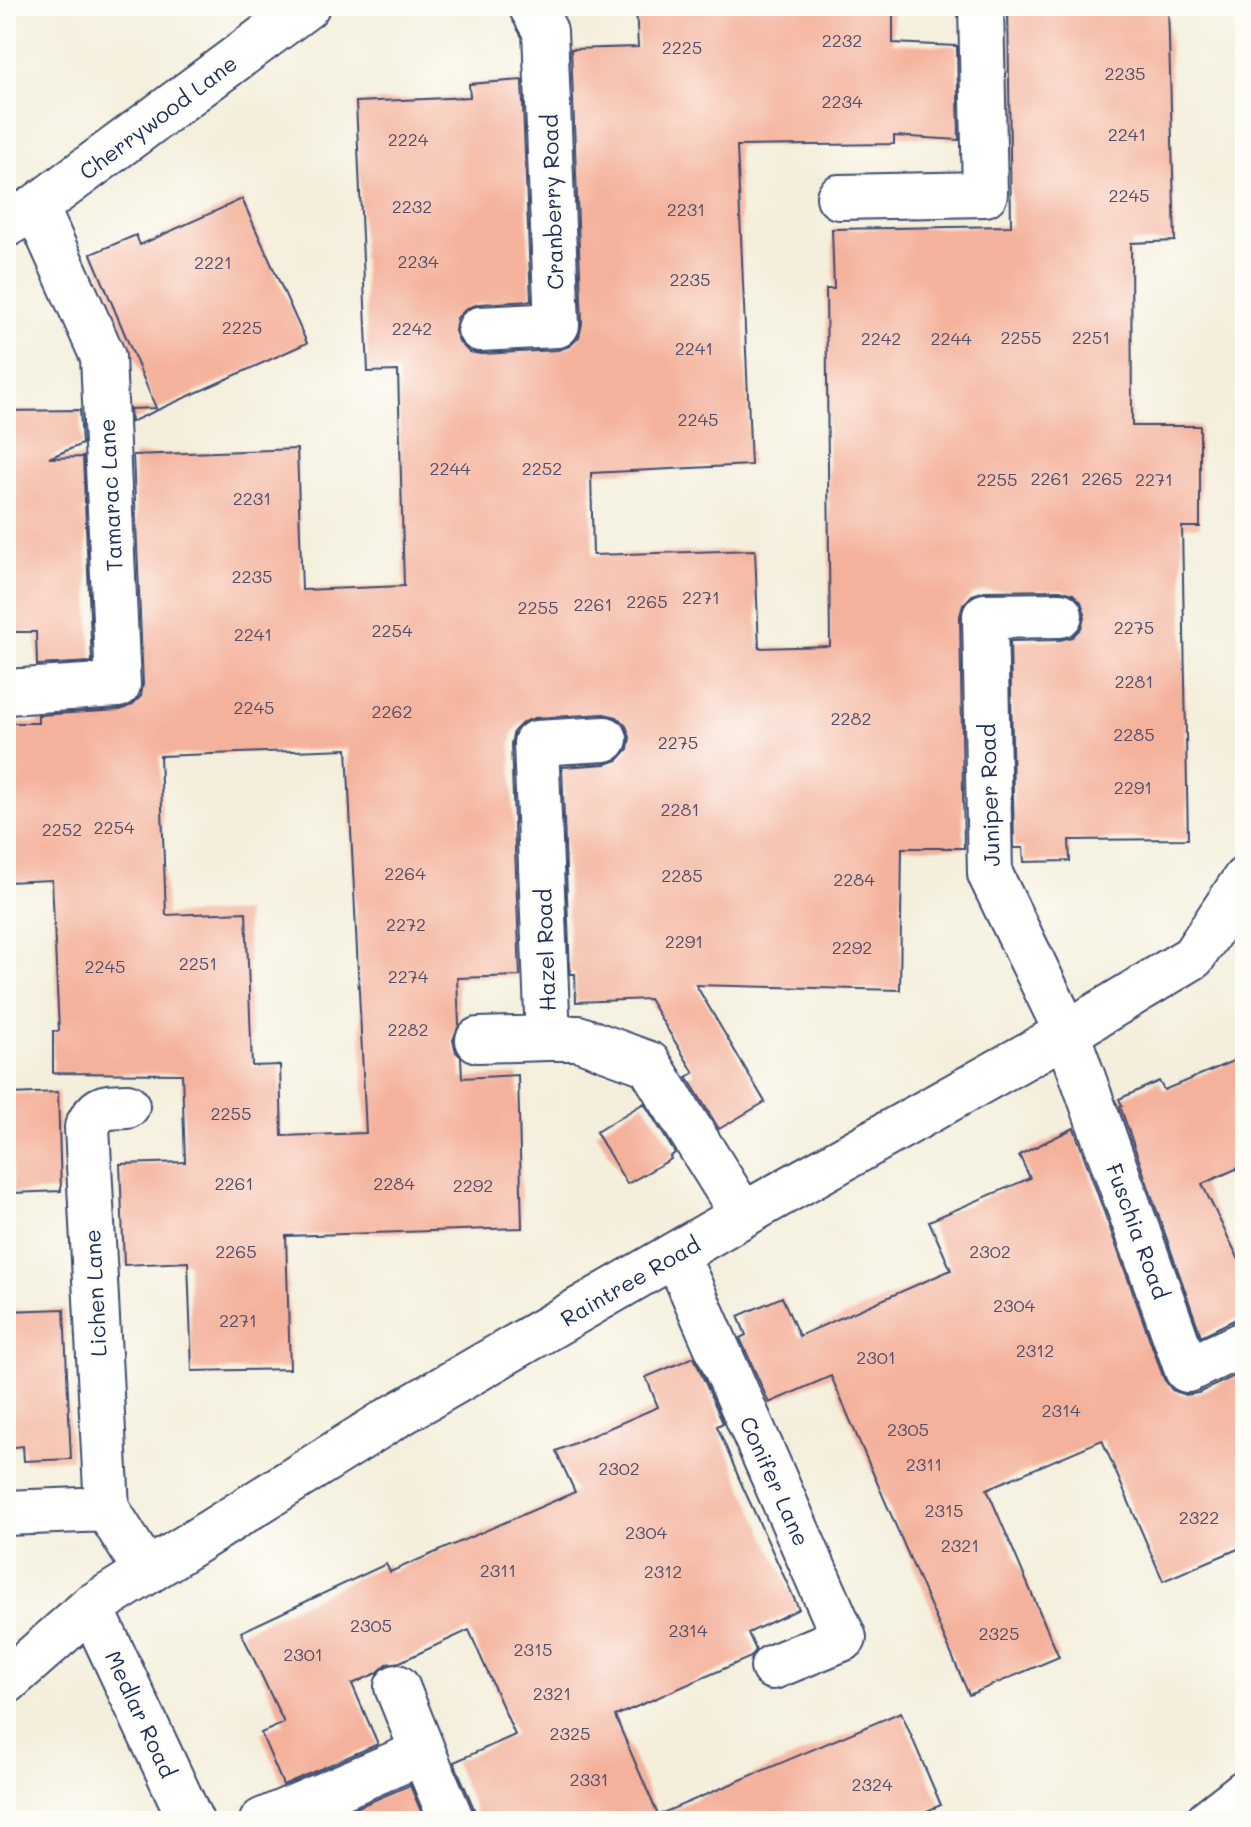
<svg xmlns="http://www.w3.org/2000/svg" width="1251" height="1827" font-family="Mali,sans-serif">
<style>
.building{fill:#f4b29c;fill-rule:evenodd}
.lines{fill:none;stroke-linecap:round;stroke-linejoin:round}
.minor-casing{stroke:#3c4c71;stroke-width:48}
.primary-casing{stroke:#3c4c71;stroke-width:48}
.minor{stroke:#fff;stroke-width:44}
.primary{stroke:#fff;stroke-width:44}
.labels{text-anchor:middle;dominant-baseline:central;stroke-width:6;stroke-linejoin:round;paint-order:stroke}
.number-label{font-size:18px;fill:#51506e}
.street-label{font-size:22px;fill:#1b2f5e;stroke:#fdfcf7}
</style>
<rect width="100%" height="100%" fill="#fdfcf7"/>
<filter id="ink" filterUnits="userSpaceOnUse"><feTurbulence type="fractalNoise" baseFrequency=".0125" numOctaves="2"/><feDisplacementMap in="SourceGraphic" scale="16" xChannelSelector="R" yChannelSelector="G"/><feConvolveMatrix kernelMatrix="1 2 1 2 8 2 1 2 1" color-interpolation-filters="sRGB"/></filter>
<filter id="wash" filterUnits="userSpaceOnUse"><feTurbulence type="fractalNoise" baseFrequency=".006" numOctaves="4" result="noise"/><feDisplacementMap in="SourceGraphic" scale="32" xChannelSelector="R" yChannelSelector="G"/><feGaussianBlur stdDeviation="1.8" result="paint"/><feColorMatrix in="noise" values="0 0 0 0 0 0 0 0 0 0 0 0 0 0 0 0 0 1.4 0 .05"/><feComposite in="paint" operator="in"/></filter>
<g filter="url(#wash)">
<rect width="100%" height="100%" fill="#f4efdc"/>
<g id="blocks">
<path class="building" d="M636 6H893V43L957 46 959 140 894 136V144L737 146 751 465 591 473 593 555 755 550 759 648 830 646 826 289H834L832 229 1011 226 1008 6H1168L1175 241 1131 243 1132 426H1200V527H1182L1188 839 1069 840 1070 861 1024 862 1023 848H1014L1010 641 1060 640 1072 637 1081 628 1085 614 1081 602 1073 594 1060 590 985 591 972 595 963 605 960 616 964 848H902L900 990 696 985 765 1102 719 1129 687 1077 694 1073 649 999 576 1002 575 974H570L562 767 606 764 618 760 628 749 630 737 626 726 617 717 604 714 535 718 523 722 514 731 511 744 520 976 457 978 459 1025 453 1040 456 1052 461 1057 462 1078 518 1075 522 1228 286 1236 290 1369 192 1371 188 1262 124 1265 120 1164 185 1162 182 1074 53 1073V1031H59L52 880 6 882V723H38V715L120 710 132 705 141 696 143 684 133 455 297 449 302 590 404 586 398 371 368 372 356 102 470 97 469 84 522 80 531 301 479 304 467 308 457 318 455 331 460 343 469 352 481 354 558 350 570 346 579 337 582 324 571 49 638 47ZM347 749 366 1133 282 1136 280 1065 252 1066 246 912 166 915 160 756Z
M242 199 307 343 131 422 130 409 156 408 91 254 136 235 140 245Z
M80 410 82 444 49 458 83 457 92 662 37 665 36 632H6V411Z
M1245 1056V1165L1202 1184 1245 1272V1318L1234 1320 1201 1336 1120 1106 1122 1105 1119 1099 1159 1081 1164 1090Z
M58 1092 61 1191 13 1193 10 1094Z
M644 1103 675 1153 670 1157 671 1159 627 1184 596 1132Z
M1074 1128 1164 1379 1172 1390 1185 1395 1198 1393 1245 1371V1546L1163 1581 1102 1440 987 1489 1059 1657 969 1695 831 1376 769 1403 740 1338 746 1335 738 1316 782 1297 799 1336 951 1270 929 1221 1030 1178 1019 1155Z
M64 1309 71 1459 24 1461 23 1446 6 1448V1311Z
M694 1357 723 1423 717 1426 741 1483 799 1609 748 1633 756 1650 751 1657 615 1716 658 1815 901 1712 941 1805 903 1821H476L475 1811 454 1762 515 1735 469 1630 400 1662 387 1664 377 1673 352 1684 378 1744 283 1785 261 1733 284 1723 241 1632 386 1564 390 1572 575 1492 556 1451 658 1407 646 1377Z
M410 1785 425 1821H325Z"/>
</g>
</g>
<g filter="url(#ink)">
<use href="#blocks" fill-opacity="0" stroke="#3c4c71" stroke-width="2"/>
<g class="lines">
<defs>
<path id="minor" d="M839 197 985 194 981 6
M6 225 36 207 307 6
M480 329 557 325 545 31 531 6
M1060 615 985 616 990 874 1067 1033 1187 1370 1245 1343
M6 692 118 685 103 357 36 207
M605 739 536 743 548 1038H578L649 1064 743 1215
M478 1040 548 1038
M127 1106C104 1107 98 1105 87 1127L107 1509 146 1571
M676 1254 844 1638 773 1667
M6 1513 107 1509
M91 1607 191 1821
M6 1682 91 1607 389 1420 743 1215 1067 1033 1193 957 1245 879
M397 1687 423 1752
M262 1821 423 1752 452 1821"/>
<path id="primary" d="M1208 1821 1245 1792"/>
</defs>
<use href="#minor" class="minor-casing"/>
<use href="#primary" class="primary-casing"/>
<use href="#minor" class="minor"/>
<use href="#primary" class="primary"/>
</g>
</g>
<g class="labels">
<g class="number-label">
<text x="842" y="40">2232</text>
<text x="682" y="47">2225</text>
<text x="1125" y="73">2235</text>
<text x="842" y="101">2234</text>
<text x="1127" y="134">2241</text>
<text x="408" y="139">2224</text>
<text x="1129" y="195">2245</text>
<text x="412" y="206">2232</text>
<text x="686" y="209">2231</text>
<text x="418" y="261">2234</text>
<text x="213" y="262">2221</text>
<text x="690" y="279">2235</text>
<text x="242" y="327">2225</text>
<text x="412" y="328">2242</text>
<text x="1021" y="337">2255</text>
<text x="1091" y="337">2251</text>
<text x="881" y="338">2242</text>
<text x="951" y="338">2244</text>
<text x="694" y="348">2241</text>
<text x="698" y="419">2245</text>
<text x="450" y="468">2244</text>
<text x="542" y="468">2252</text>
<text x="1050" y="478">2261</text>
<text x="1102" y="478">2265</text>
<text x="997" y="479">2255</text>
<text x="1154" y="479">2271</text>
<text x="252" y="498">2231</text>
<text x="252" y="576">2235</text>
<text x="701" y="597">2271</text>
<text x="647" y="601">2265</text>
<text x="593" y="604">2261</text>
<text x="538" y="607">2255</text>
<text x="1134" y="627">2275</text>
<text x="392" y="630">2254</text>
<text x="253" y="634">2241</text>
<text x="1134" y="681">2281</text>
<text x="254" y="707">2245</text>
<text x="392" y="711">2262</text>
<text x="851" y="718">2282</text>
<text x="1134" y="734">2285</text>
<text x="678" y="742">2275</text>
<text x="1133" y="787">2291</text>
<text x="680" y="809">2281</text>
<text x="114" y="827">2254</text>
<text x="62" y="829">2252</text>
<text x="405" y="873">2264</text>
<text x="682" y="875">2285</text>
<text x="854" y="879">2284</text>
<text x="406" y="924">2272</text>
<text x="684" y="941">2291</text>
<text x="852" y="947">2292</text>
<text x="198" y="963">2251</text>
<text x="105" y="966">2245</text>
<text x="408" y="976">2274</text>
<text x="408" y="1029">2282</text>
<text x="231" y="1113">2255</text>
<text x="234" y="1183">2261</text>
<text x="394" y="1183">2284</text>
<text x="473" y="1185">2292</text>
<text x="236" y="1251">2265</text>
<text x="990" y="1251">2302</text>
<text x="1014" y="1305">2304</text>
<text x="238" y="1320">2271</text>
<text x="1035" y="1350">2312</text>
<text x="876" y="1357">2301</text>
<text x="1061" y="1410">2314</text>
<text x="908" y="1429">2305</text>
<text x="924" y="1464">2311</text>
<text x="619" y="1468">2302</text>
<text x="944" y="1510">2315</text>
<text x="1199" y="1517">2322</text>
<text x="646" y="1532">2304</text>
<text x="960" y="1545">2321</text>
<text x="498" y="1570">2311</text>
<text x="663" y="1571">2312</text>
<text x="371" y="1625">2305</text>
<text x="688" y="1630">2314</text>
<text x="999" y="1633">2325</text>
<text x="533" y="1649">2315</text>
<text x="303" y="1654">2301</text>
<text x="552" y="1693">2321</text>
<text x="570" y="1733">2325</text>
<text x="589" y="1779">2331</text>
<text x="872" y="1784">2324</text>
</g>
<g class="street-label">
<text transform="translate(158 117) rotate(-37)">Cherrywood Lane</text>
<text transform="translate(552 202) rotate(-92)">Cranberry Road</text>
<text transform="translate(110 495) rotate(-93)">Tamarac Lane</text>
<text transform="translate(989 795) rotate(-92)">Juniper Road</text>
<text transform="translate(545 950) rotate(-92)">Hazel Road</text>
<text transform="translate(1138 1231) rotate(70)">Fuschia Road</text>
<text transform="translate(630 1281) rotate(-30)">Raintree Road</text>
<text transform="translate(95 1293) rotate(-93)">Lichen Lane</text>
<text transform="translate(775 1481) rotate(66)">Conifer Lane</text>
<text transform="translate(141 1714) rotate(65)">Medlar Road</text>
</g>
</g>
<rect width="1251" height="1827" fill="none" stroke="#fdfcf7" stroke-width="32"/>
</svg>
